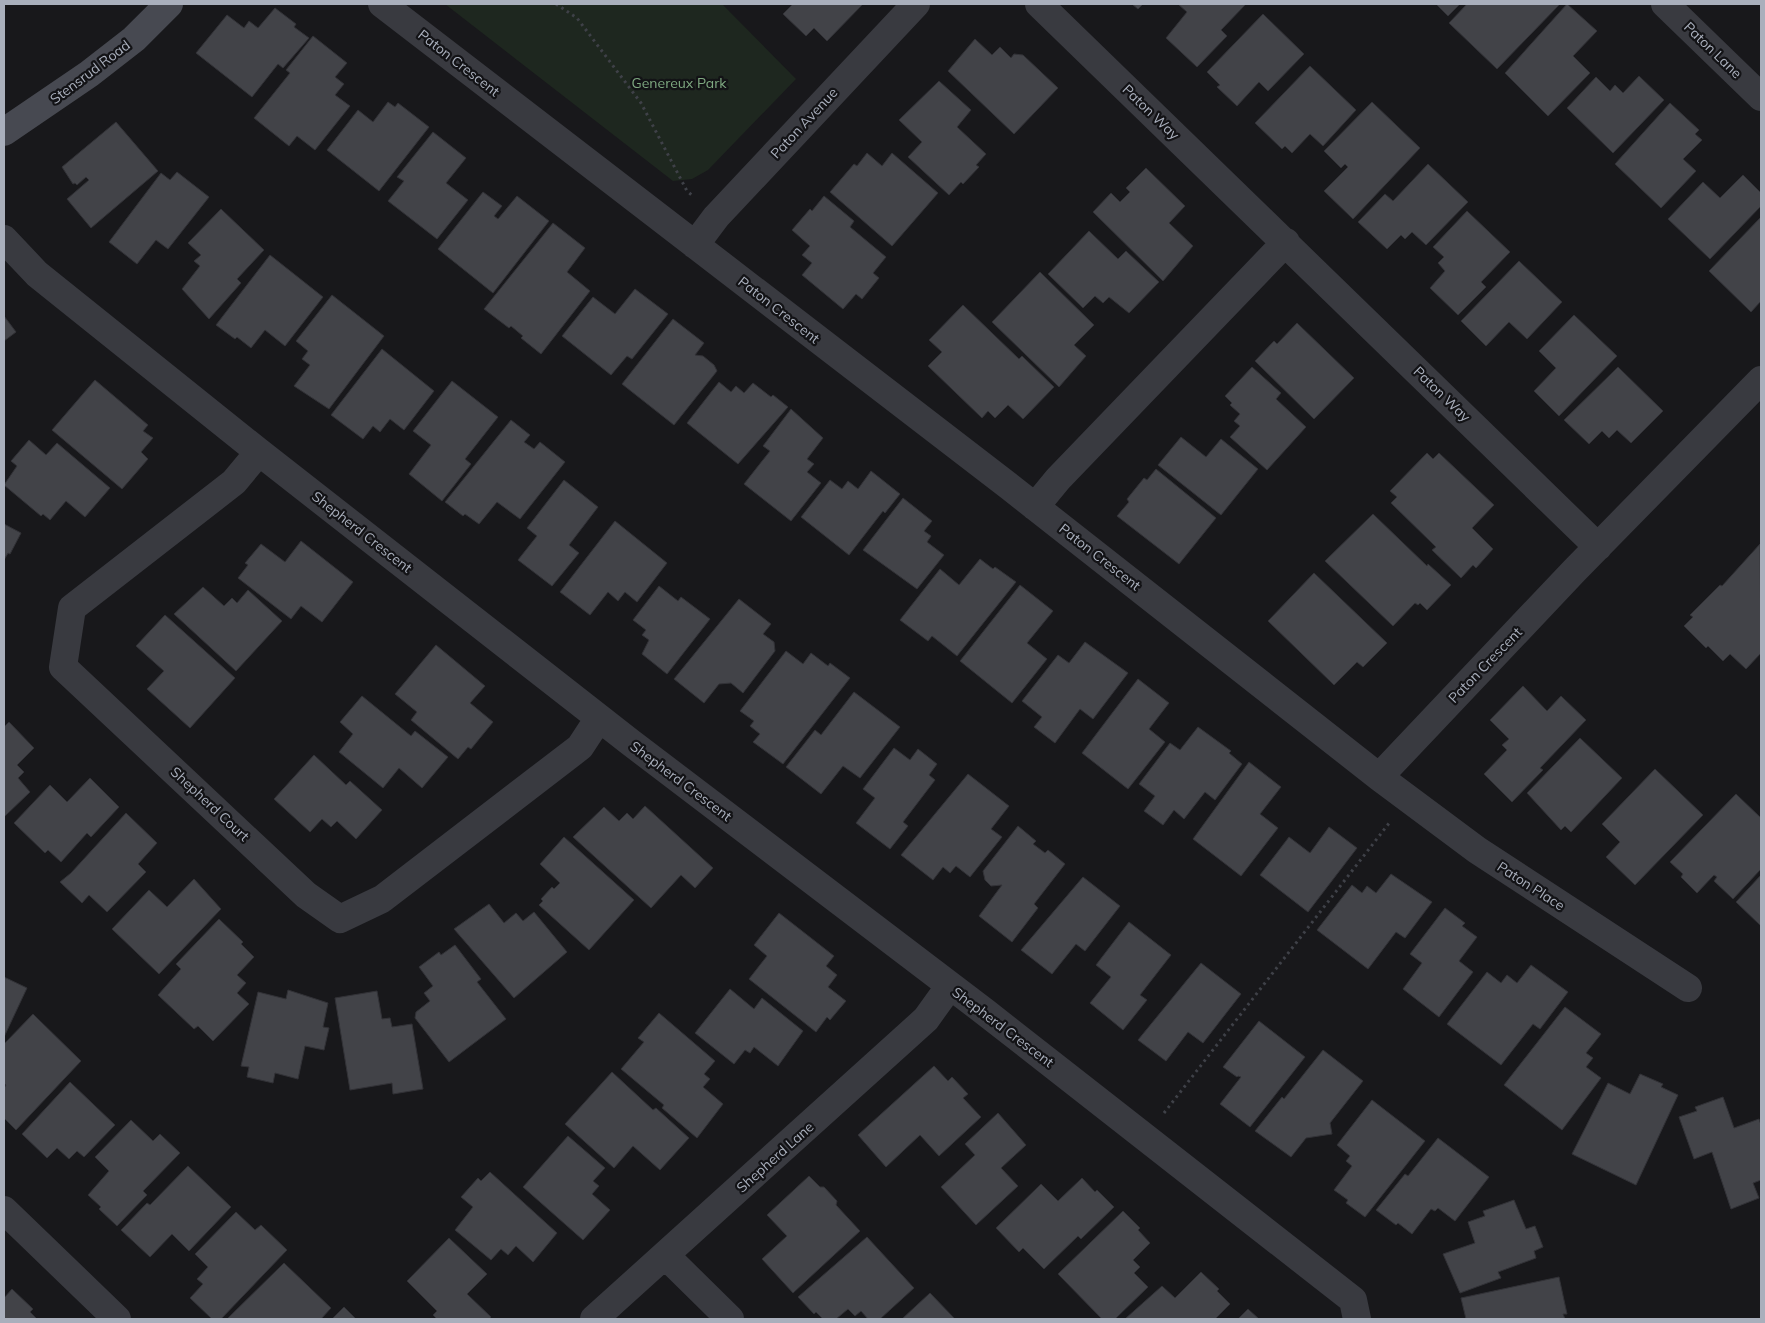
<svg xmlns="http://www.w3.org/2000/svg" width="1765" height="1323" font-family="Mulish,sans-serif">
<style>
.green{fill:#1e271f}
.building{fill:#424348;stroke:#323237}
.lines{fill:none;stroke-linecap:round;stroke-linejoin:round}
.path{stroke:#3f4148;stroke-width:3;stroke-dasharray:2.5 4;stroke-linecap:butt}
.street{stroke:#393a40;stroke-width:28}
.secondary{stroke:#474951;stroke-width:28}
.labels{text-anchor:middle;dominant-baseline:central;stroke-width:4.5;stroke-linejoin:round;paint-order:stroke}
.street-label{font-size:14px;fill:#a9afbc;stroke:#131316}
.park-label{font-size:14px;fill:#7fa981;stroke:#131316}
</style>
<rect width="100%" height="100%" fill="#18181b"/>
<path class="green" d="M445 4H722L796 79 708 170 692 179 673 181Z"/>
<path class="building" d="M793 4H863L827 41 814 28 806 36 783 14Z
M1132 4H1143L1138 9Z
M1178 4H1246L1221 30 1227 36 1197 67 1166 38 1187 12Z
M1436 4H1460L1448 16Z
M1467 4H1560L1497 69 1449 23Z
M1567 4 1597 31 1573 56 1590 73 1548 116 1505 73Z
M275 8 296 24 294 27 309 38 283 68 278 64 252 97 196 53 227 15 244 28 249 21 258 28Z
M1263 14 1304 54 1268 91 1259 82 1237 106 1217 87 1220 85 1207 72Z
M313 36 347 63 335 77 344 84 335 95 350 106 315 150 297 136 289 146 254 118 290 73 286 70Z
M975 39 992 55 1000 47 1011 58 1014 54 1023 55 1058 88 1014 134 948 71Z
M1310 66 1356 110 1323 146 1310 134 1292 153 1285 146 1282 149 1255 123Z
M1639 76 1664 100 1613 153 1567 108 1596 77 1610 91 1615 85 1623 93Z
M939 81 971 110 957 127 986 154 976 165 979 167 963 184 961 182 949 195 908 157 922 142 899 120Z
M388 102 395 107 398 103 429 127 379 191 327 150 358 110 373 122Z
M1372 102 1420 148 1353 219 1324 191 1348 167 1345 164 1341 168 1324 151Z
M1670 103 1699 130 1695 134 1702 140 1683 159 1696 171 1661 208 1615 164Z
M116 122 158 171 91 228 67 199 89 180 86 177 77 185 75 183 73 184 62 167Z
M433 132 466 158 446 183 468 200 437 239 388 201 404 181 397 177Z
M867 153 882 166 892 153 938 193 892 246 830 192 854 164 857 166Z
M1428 164 1468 202 1426 245 1412 232 1405 239 1401 235 1387 249 1358 222 1385 194 1393 201Z
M1146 168 1185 206 1169 223 1193 246 1163 281 1093 212 1111 193 1120 202 1130 192 1126 188Z
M177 172 209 197 168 249 156 240 137 264 109 242 161 173 170 180Z
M1743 175 1761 193V206L1710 259 1668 219 1703 182 1720 198Z
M483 192 502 206 494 216 498 219 517 196 549 221 493 293 438 249Z
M824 196 854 221 850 227 886 257 873 273 879 278 862 299 856 294 843 309 802 275 812 263 802 255 810 246 792 230 810 209 812 211Z
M221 209 264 250 237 279 241 283 209 319 182 289 200 266 194 261 201 255 188 243Z
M1467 211 1510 252 1481 282 1486 287 1458 315 1430 288 1445 271 1438 263 1444 257 1433 247Z
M1761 217V301L1751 312 1709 271Z
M553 223 585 248 567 272 590 291 541 354 521 338 523 336 511 326 509 328 484 309Z
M1089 231 1118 259 1126 251 1159 282 1129 313 1109 297 1103 303 1095 296 1083 308 1048 274Z
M270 255 323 297 285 346 265 330 251 348 237 337 235 339 216 325Z
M1519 261 1562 302 1527 339 1509 322 1486 346 1461 321Z
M1040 272 1094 325 1074 345 1086 356 1059 387 992 322Z
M635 289 668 314 632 359 627 356 611 375 562 336 593 297 615 314Z
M332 295 384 336 329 409 294 386 310 365 302 359 308 351 296 341Z
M963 305 1019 359 1022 356 1054 387 1023 419 1008 405 995 418 988 411 982 418 928 366 942 352 929 340Z
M1574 315 1617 356 1559 416 1534 391 1556 368 1539 351Z
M4 316 16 332 4 341Z
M673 319 704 343 695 355 703 356 714 365 717 371 674 425 622 384Z
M1297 323 1354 378 1314 419 1255 361 1274 341 1277 344Z
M382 349 434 391 404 430 390 419 380 432 373 426 363 439 331 415Z
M1252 367 1281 393 1276 399 1306 427 1267 470 1230 437 1240 426 1234 421 1240 414 1230 405 1232 403 1225 396Z
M1618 367 1663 411 1631 443 1617 430 1609 438 1602 431 1589 444 1564 420Z
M95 380 148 425 143 431 153 438 141 452 148 459 122 489 52 430Z
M452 381 498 417 465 459 471 464 442 501 409 474 431 445 413 431Z
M719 382 731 392 736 386 744 393 753 383 771 397 773 395 788 407 738 464 687 423Z
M791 409 823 438 807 459 814 464 807 472 821 483 791 521 744 484 770 451 763 446Z
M511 420 530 435 524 442 534 449 540 442 565 462 520 519 497 502 479 524 465 514 463 516 445 502Z
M1181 437 1206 457 1221 439 1258 469 1221 515 1158 465Z
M29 440 46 455 57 443 110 488 85 517 66 501 50 520 43 514 41 516 4 485 17 466 11 461Z
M1427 453 1433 459 1439 453 1494 505 1472 528 1493 549 1476 568 1473 565 1461 578 1432 550 1436 547 1391 503 1397 497 1390 491Z
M1156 469 1216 518 1179 564 1117 516 1129 502 1127 499 1144 478 1147 480Z
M871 471 900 494 885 513 883 511 849 555 801 517 830 480 842 489 848 481 858 489Z
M564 480 598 507 569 545 579 553 552 586 518 560 537 536 527 528Z
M903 498 932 521 924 531 931 536 927 542 944 555 917 589 863 550Z
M1373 514 1427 566 1428 564 1451 585 1427 610 1420 603 1418 605 1415 603 1393 626 1325 561Z
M615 521 667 563 637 602 625 592 618 601 608 592 590 615 560 592Z
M4 524 21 533 10 554 8 553 4 560Z
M301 541 353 582 322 622 301 606 291 619 238 578 248 565 245 563 261 544 285 562Z
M1760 544 1761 653 1746 669 1730 654 1723 661 1708 646 1706 648 1684 626 1693 617 1690 615 1720 585 1722 586Z
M980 559 993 569 995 567 1016 582 957 656 932 636 928 641 900 620 940 569 959 585Z
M1314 573 1387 643 1363 667 1357 662 1334 685 1268 621Z
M1020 585 1053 611 1027 643 1047 659 1012 703 960 661Z
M659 586 678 601 681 597 710 619 667 674 642 654 649 640 642 635 646 630 633 620Z
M203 587 224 606 232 598 237 603 248 590 282 621 236 671 174 614Z
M739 599 771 624 763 634 774 642 775 651 743 693 731 683 719 684 704 703 674 679Z
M165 615 235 678 190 728 147 689 164 671 136 646Z
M1085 642 1128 673 1093 719 1080 709 1055 743 1034 727 1042 717 1022 701 1058 655 1069 663Z
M436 645 485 686 470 703 493 722 471 749 468 747 458 759 411 720 417 712 395 694Z
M786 651 803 664 811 653 828 666 830 663 850 678 783 764 753 742 760 734 750 726 754 721 740 711Z
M1138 679 1169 703 1149 729 1165 742 1128 789 1082 753Z
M1523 686 1547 711 1561 696 1586 720 1540 768 1543 770 1512 802 1484 774 1507 750 1502 745 1509 739 1490 720Z
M854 692 900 727 860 778 843 766 821 794 786 767 815 730 821 735Z
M362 696 411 736 415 731 448 757 422 788 399 768 383 788 339 752 353 734 340 722Z
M9 722 34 748 17 765 24 772 18 778 30 792 4 817V727Z
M1198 727 1231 751 1229 753 1242 764 1215 800 1205 792 1184 819 1174 810 1163 825 1144 811 1155 796 1139 784 1170 743 1180 750Z
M1580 738 1622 778 1571 832 1565 826 1561 830 1527 793Z
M894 748 910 760 918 749 937 764 929 775 935 780 903 822 908 826 890 849 856 823 875 798 863 789Z
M314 755 346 785 350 781 382 810 356 839 337 821 331 827 322 819 310 832 274 799Z
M1249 762 1281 787 1260 814 1278 828 1241 876 1193 839Z
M1655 769 1703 815 1635 885 1606 857 1620 842 1602 824Z
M968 774 1009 806 991 829 1002 837 970 877 956 866 950 873 943 867 933 880 901 855Z
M90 778 119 807 91 837 87 833 61 862 48 850 45 853 14 823 50 785 67 802Z
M1736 794 1761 818V869L1733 899 1714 881 1717 877 1714 875 1697 893 1681 877 1683 874 1670 862Z
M645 806 713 868 695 888 681 875 651 908 573 837 604 807 619 821 627 813 633 819Z
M126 813 157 843 138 864 146 872 107 912 89 895 82 903 60 882 71 873Z
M1018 826 1036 841 1033 844 1045 853 1048 850 1065 864 1034 904 1038 908 1012 942 979 916 1002 885 991 886 985 880 983 871Z
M1329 827 1357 848 1308 912 1260 875 1289 837 1310 853Z
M564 837 634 900 589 950 539 905 543 901 541 899 552 887 554 889 560 883 540 864Z
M1391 874 1432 902 1405 938 1396 932 1368 969 1317 930 1352 885 1362 893 1367 886 1376 893Z
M1761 875V926L1736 902Z
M1083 877 1120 906 1085 951 1076 944 1052 974 1021 950Z
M194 879 221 909 159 974 112 929 149 890 167 907Z
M489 904 504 923 516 913 523 921 534 912 567 952 514 998 454 929Z
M1445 908 1465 923 1462 926 1477 937 1459 961 1473 972 1439 1017 1403 989 1422 963 1410 954Z
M779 913 834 956 826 966 837 975 828 987 846 1001 830 1020 827 1017 816 1032 749 979 767 956 754 945Z
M219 919 243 942 241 944 254 957 237 975 246 983 237 993 249 1004 213 1041 198 1026 194 1029 158 995 181 969 176 964Z
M1129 922 1171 955 1140 995 1147 1000 1123 1030 1090 1003 1111 977 1096 965Z
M455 945 481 979 477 982 506 1019 449 1062 415 1018 416 1012 430 1001 424 993 433 986 419 967 439 952 441 955Z
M1201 963 1241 994 1203 1043 1188 1032 1166 1061 1138 1040Z
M1531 965 1568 992 1540 1029 1533 1024 1501 1065 1447 1024 1487 972 1501 983 1507 975 1517 983Z
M4 977 27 988 4 1037Z
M730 989 754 1009 762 998 803 1031 778 1066 754 1047 750 1053 745 1050 734 1064 695 1033Z
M288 990 328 1003 323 1027 329 1028 324 1050 305 1046 298 1079 275 1073 273 1083 247 1077 249 1067 241 1066 258 992 286 999Z
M377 991 382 1019 390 1018 392 1027 412 1024 423 1089 393 1094 392 1083 350 1090 335 998Z
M1565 1007 1601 1034 1586 1053 1593 1058 1586 1067 1601 1078 1562 1130 1504 1085Z
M659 1013 715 1061 704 1074 710 1079 703 1087 723 1104 697 1138 662 1108 664 1105 621 1069 644 1042 638 1038Z
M33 1014 81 1061 16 1130 4 1118V1088L6 1085 4 1083V1044Z
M1259 1021 1305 1057 1250 1127 1220 1104 1241 1077 1238 1076 1237 1077 1223 1067Z
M1323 1050 1363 1081 1330 1123 1332 1134 1306 1138 1291 1157 1255 1131 1282 1097 1284 1099Z
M934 1066 948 1081 952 1077 968 1094 963 1098 981 1117 939 1156 920 1135 886 1167 858 1135Z
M612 1072 653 1110 656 1108 689 1138 660 1170 633 1146 614 1168 565 1124Z
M1640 1074 1663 1084 1661 1087 1678 1095 1636 1185 1572 1154 1608 1083 1630 1094Z
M70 1082 115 1125 84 1157 77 1151 69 1159 57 1148 47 1158 22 1134Z
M1723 1097 1734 1128 1759 1119 1761 1125V1180L1753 1183 1759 1198 1731 1209 1712 1152 1694 1159 1679 1117 1697 1111 1695 1107Z
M1372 1100 1425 1141 1365 1217 1346 1203 1348 1200 1334 1190 1352 1166 1346 1161 1350 1156 1337 1145Z
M998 1113 1026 1145 1001 1168 1018 1186 976 1225 941 1187 975 1155 965 1144Z
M131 1120 153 1141 160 1134 180 1153 143 1191 147 1195 117 1226 99 1209 101 1207 88 1195 109 1171 95 1157Z
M568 1136 605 1168 593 1181 599 1186 592 1194 610 1210 583 1240 523 1187Z
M1438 1138 1489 1177 1455 1221 1438 1208 1435 1211 1431 1209 1412 1234 1398 1223 1396 1225 1376 1210 1405 1174 1408 1176Z
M188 1166 231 1207 189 1251 172 1234 150 1257 121 1230 147 1203 150 1205Z
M490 1172 557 1233 533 1262 516 1246 508 1255 501 1249 491 1260 455 1230 473 1207 461 1197 478 1178 481 1181Z
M809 1176 820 1187H824L837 1201 836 1205 860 1231 793 1293 762 1259 787 1236 767 1215Z
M1082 1178 1095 1192 1097 1190 1114 1207 1081 1239 1078 1236 1044 1269 1023 1248 1019 1252 996 1228 1041 1184 1058 1201Z
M1514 1200 1526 1229 1535 1226 1543 1247 1534 1251 1536 1258 1498 1272 1501 1278 1460 1293 1443 1254 1475 1243 1468 1222 1485 1216 1483 1211Z
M1123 1211 1140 1228 1138 1230 1150 1243 1133 1260 1140 1267 1134 1273 1148 1287 1115 1319H1102L1058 1274Z
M236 1212 255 1230 261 1225 287 1250 221 1319H212L190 1298 203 1284 197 1279 208 1267 195 1254Z
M867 1237 914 1288 880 1319H868L861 1311 855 1316 848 1309 836 1319H823L816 1312 814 1314 798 1297Z
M449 1238 487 1274 467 1294 491 1317 489 1319H437L433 1315 437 1311 407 1281Z
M284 1263 331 1308 321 1319H227Z
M1201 1272 1219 1289 1217 1291 1230 1304 1215 1319H1125L1162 1286 1175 1298Z
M1559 1277 1567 1314H1563L1565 1319H1466L1461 1298Z
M12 1289 33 1309 30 1312 37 1319H4V1298Z
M930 1293 955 1319H902Z
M344 1307 356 1319H332Z
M1248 1309 1259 1319H1238Z"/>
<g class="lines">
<path class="path" d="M556 4 577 18 641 103 687 191 694 197
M1164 1113 1390 822"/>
<path class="street" d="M382 4 1010 487 1379 777 1574 571 1761 380
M1039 4 1598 547
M1665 4 1761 97
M4 239 37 274 259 452 630 742 985 1012 1353 1300 1357 1319
M695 245 716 217 916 4
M259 452 234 482 72 608 63 667 306 895 340 919 382 899 580 747 599 718
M1035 507 1058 479 1286 242
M1379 777 1477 850 1688 988
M4 1210 117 1319
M666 1256 730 1319
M594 1319 926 1019 949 987"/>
<path class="secondary" d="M4 132 89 74 134 39 169 4"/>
</g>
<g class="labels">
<g class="street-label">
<text transform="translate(1713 50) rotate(44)">Paton Lane</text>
<text transform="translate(459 63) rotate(38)">Paton Crescent</text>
<text transform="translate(90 72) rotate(-37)">Stensrud Road</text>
<text transform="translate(1151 112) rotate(44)">Paton Way</text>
<text transform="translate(804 123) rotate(-47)">Paton Avenue</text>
<text transform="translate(779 310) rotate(38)">Paton Crescent</text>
<text transform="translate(1442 394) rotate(44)">Paton Way</text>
<text transform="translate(362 532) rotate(38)">Shepherd Crescent</text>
<text transform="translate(1100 557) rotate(38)">Paton Crescent</text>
<text transform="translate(1485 665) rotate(-46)">Paton Crescent</text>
<text transform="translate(681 781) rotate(37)">Shepherd Crescent</text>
<text transform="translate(210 804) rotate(43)">Shepherd Court</text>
<text transform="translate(1531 886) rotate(33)">Paton Place</text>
<text transform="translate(1003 1027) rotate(37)">Shepherd Crescent</text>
<text transform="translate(775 1157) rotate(-42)">Shepherd Lane</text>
</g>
<g class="park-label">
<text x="679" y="83">Genereux Park</text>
</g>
</g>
<rect width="1765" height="1323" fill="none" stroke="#a9afbc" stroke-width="10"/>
</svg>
